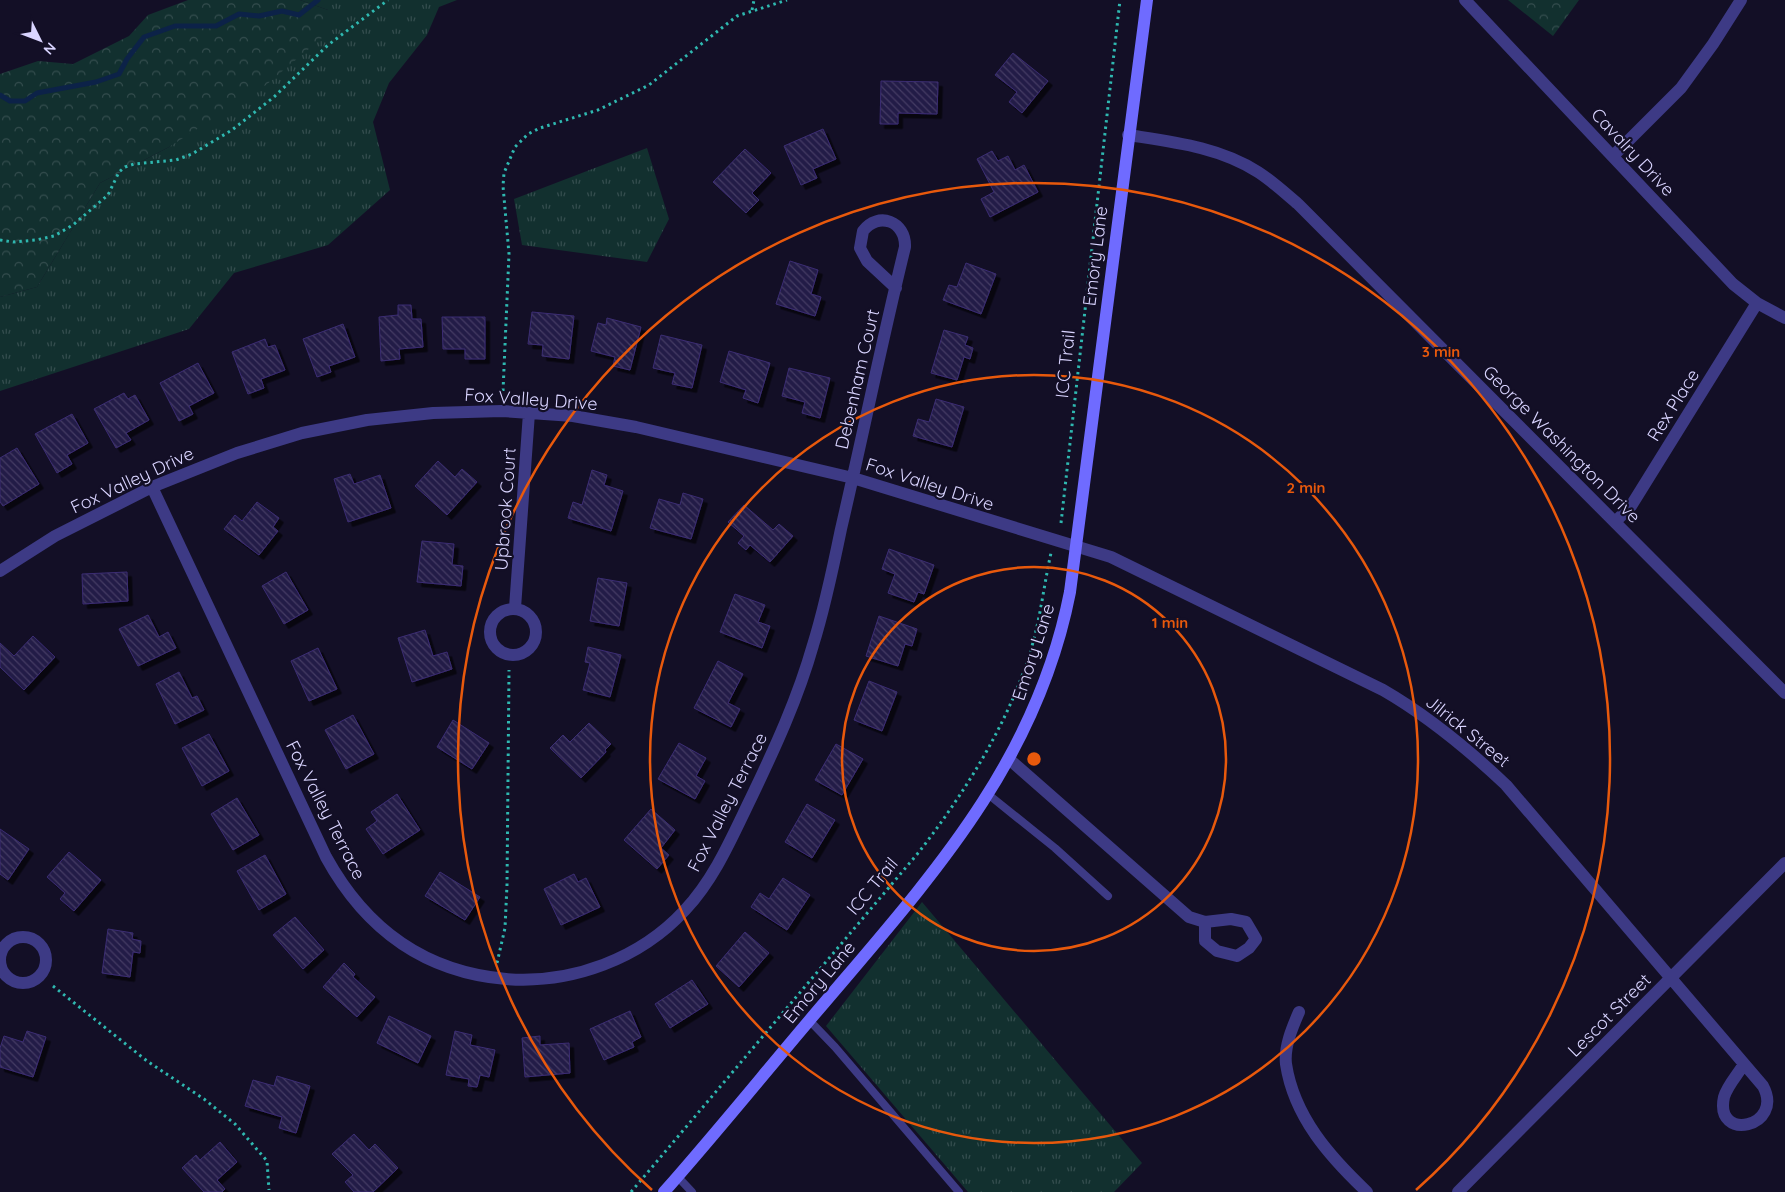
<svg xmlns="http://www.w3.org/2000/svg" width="1785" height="1192" font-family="Quicksand,sans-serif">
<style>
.grass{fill:url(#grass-tufts)}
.forest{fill:url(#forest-crowns)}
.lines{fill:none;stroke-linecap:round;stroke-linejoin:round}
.stream{stroke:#0c2248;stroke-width:5}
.building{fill:url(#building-back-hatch);stroke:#3b2d73;filter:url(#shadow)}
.path{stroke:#2fb8b0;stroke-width:3;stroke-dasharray:2.5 4;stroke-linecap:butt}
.lane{stroke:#3d3a85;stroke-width:8}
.street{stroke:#3d3a85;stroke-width:12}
.secondary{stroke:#6f6bff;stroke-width:12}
.ring{fill:none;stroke:#e8590c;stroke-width:2.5}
.labels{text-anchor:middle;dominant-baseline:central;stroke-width:4.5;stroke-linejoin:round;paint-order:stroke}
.street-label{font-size:18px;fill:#d9d4ff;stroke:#130f26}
.centre{fill:#e8590c;stroke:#130f26;stroke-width:2.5}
.ring-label{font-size:15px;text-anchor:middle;font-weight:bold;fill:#e8590c;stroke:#130f26;stroke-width:4.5;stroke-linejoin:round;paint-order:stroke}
</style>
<defs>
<pattern id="grass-tufts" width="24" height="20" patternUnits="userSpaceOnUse" patternTransform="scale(1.25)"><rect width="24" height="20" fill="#12302f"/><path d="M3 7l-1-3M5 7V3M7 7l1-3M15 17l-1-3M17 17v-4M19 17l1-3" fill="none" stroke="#344d4e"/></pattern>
<pattern id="forest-crowns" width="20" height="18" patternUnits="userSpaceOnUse" patternTransform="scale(1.25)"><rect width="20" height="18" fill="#12302f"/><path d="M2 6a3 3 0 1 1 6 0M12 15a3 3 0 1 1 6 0" fill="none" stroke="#344d4e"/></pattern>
<pattern id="building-back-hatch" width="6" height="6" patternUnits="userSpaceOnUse" patternTransform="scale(1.25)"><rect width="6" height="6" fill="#241b47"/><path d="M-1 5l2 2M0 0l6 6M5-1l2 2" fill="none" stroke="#433b63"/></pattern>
<filter id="shadow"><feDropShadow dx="4.5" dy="4.5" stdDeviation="0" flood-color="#0009"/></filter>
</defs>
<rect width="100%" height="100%" fill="#130f26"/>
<path class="grass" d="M300 0H457L439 7 427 35 389 83 373 122 390 190 328 245 234 273 189 329 0 391V297L37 287 100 183 169 147 328 10Z
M647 148 669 219 647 262 522 245 514 199Z
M922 902 1142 1163 1114 1192H968L826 1026Z"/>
<path class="forest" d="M188 0H300L328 10 323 37 266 85 169 147 100 183 37 287 0 297V74L38 61 73 64 129 36 148 15Z
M1508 0H1579L1553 36Z"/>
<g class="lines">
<path class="stream" d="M0 95 10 101H25L37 93 96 82 119 74 127 59 144 37 175 26H216L239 14 259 16 282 11 299 15 318 0"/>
</g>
<path class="building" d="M1013 53 1048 81 1022 113 1009 102 1017 92 995 75Z
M881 81 938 82 937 114 898 113V124H880Z
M823 129 836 159 813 169 817 178 801 185 784 146Z
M745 149 771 173 752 193 759 200 746 213 713 182Z
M992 151 998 161 1008 156 1015 170 1024 165 1038 192 990 217 981 199 994 192 977 159Z
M790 261 818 270 811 294 821 297 815 316 776 304Z
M966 263 996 274 981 314 943 300 949 285 957 287Z
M398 305H411L412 319H421L423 347 399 349 400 359 381 361 379 317 398 315Z
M532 312 574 316 569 359 542 356 543 345 528 344Z
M442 317H485V359H465V349H443Z
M607 318 641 327 630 370 613 366 615 357 591 351 598 323 606 325Z
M343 324 355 357 329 366 331 372 317 377 303 339Z
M944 330 968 337 965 345 973 348 970 359 964 357 957 380 931 373Z
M661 335 702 345 692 388 672 384 675 373 653 368Z
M265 339 268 347 275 345 285 370 261 379 264 388 248 394 232 352Z
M729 351 770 363 758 403 743 398 746 390 720 382Z
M198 363 214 393 189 406 193 414 179 421 160 383Z
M789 368 830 378 820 418 802 413 805 402 782 396Z
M124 393 128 399 135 395 149 420 126 433 131 440 116 448 94 409Z
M936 399 964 407 952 447 913 436 918 419 929 422Z
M72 414 88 443 67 455 72 464 57 473 35 434Z
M17 448 39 484 3 506 0 502V458Z
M438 461 455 477 462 469 477 482 447 515 415 486Z
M592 470 607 475 604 485 623 491 611 531 568 518 573 502 582 505Z
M350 474 354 484 380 475 391 508 348 522 334 479Z
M683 493 703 499 691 539 650 528 659 499 680 505Z
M257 502 279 518 273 527 278 531 259 555 224 529 235 515 242 521Z
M744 505 773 530 779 524 793 536 770 562 750 545 746 550 738 543 744 536 728 522Z
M422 541 454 544 452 565 463 566 461 586 417 582Z
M889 549 934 565 924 594 918 592 914 602 888 593 895 574 882 569Z
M127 572 128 601 83 604 82 574Z
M286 572 308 610 284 624 262 586Z
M598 578 627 583 619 626 590 621Z
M735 594 765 605 758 622 770 626 762 648 720 632Z
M148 615 159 637 168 632 176 648 138 666 119 629Z
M879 616 917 629 912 646 905 644 898 666 866 656Z
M425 630 433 656 447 652 452 669 412 682 398 638Z
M33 636 55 657 24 690 0 667V643L14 656Z
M588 647 621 655 610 697 583 690 590 663 585 662Z
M318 648 337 689 309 701 291 661Z
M718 661 743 674 728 703 740 709 731 727 694 708Z
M179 672 192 698 197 696 204 710 175 724 156 684Z
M869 681 897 692 882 731 854 720Z
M353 715 374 754 346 769 325 730Z
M453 720 489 743 472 769 437 747Z
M589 723 611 744 605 750 606 752 581 778 550 748 563 735 570 742Z
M209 734 229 771 202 786 182 748Z
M679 743 706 758 696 776 705 781 695 799 658 779Z
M836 744 863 759 842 795 815 780Z
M397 794 420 830 383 854 366 829 377 821 371 812Z
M237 798 259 835 233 850 211 814Z
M807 804 835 820 812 858 785 842Z
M651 809 675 830 661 848 669 855 657 869 624 840Z
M0 829 29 849 8 880 0 874Z
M69 852 101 880 74 911 60 899 65 893 47 877Z
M265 855 286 894 259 910 237 871Z
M440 872 480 897 465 920 425 896Z
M574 874 578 882 586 878 600 907 561 925 544 889Z
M783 878 810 895 787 930 751 907 760 893 769 899Z
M295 917 324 950 303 969 273 935Z
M108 929 133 933 132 939 141 941 140 953 133 952 130 977 102 973Z
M745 932 769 953 739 987 716 966Z
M344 963 355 974 353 977 375 997 357 1017 323 987Z
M692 980 708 1004 670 1028 655 1004Z
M630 1011 641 1037 632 1042 634 1047 604 1060 590 1029Z
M389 1016 431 1036 418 1063 377 1043Z
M27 1031 46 1037 33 1077 0 1067V1048L4 1036 23 1042Z
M455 1031 472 1035 470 1045 495 1050 489 1077 480 1075 477 1087 468 1086 469 1079 446 1075Z
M540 1036V1045L569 1043 570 1073 525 1077 522 1038Z
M277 1076 310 1086 296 1133 279 1128 282 1117 245 1106 253 1080 274 1086Z
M354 1134 369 1150 375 1144 398 1168 373 1192H354L345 1182 353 1175 332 1154Z
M220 1142 237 1162 217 1180 225 1189 222 1192H204L182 1168 196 1155 200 1160Z"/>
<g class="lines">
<path class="path" d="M752 10 754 0
M0 240 13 242 36 240 54 236 73 225 108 195 119 172 125 167 134 164 176 160 192 154 232 130 274 97 328 45 388 0
M503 391 509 254 503 186 504 173 515 147 528 134 540 128 598 110 649 85 737 16 787 0
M1061 523 1120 0
M497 963 505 928 507 885 509 670
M53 986 147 1061 204 1099 235 1124 267 1161 269 1190
M631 1192 919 852C966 791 1010 721 1032 646 1041 615 1044 584 1051 553"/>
<path class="lane" d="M989 795 1055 848 1108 896
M809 1020 835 1047 959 1192
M677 1176 692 1192"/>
<path class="street" d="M1465 0 1733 284 1757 303 1785 318
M1128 135C1173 142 1219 147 1258 172 1272 181 1285 193 1298 204L1785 693
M1613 156 1681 88 1713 44 1741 0
M152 487 326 857C365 928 424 972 506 979 572 984 640 959 685 910 715 878 732 837 751 798 775 748 798 698 813 645 825 607 833 568 841 529 863 435 882 340 905 247 906 221 878 211 863 231L860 248 867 261 896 288
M1615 522 1631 506 1757 303
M0 571 55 536 152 487 237 453 302 433 367 420 433 413 502 411 573 416 636 427 853 478 1111 557 1383 690C1428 716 1468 749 1506 785L1763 1086C1785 1127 1714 1143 1724 1097 1727 1086 1738 1074 1744 1064
M515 608 529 413
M490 632a23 23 0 1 1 46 0a23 23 0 1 1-46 0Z
M1009 759 1189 917 1205 922 1231 919 1246 922 1256 939 1249 948 1237 956 1217 951 1205 941V922
M0 960a23 23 0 1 1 46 0a23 23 0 1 1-46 0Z
M1299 1012C1292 1028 1284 1047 1286 1064 1294 1117 1330 1157 1367 1192
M1458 1192 1785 863"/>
<path class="secondary" d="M664 1192C719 1130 771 1065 825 1002 933 875 1037 761 1070 592L1147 0"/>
</g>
<g class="ring">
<circle cx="1034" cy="759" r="192"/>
<circle cx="1034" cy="759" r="384"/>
<path d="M652 1190A576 576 0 1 1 1416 1190"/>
</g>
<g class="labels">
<g class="street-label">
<text transform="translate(1633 152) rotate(47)">Cavalry Drive</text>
<text transform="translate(1095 256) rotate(-83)">Emory Lane</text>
<text transform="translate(1065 364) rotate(-84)">ICC Trail</text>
<text transform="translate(857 379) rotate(-77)">Debenham Court</text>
<text transform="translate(531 399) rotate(4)">Fox Valley Drive</text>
<text transform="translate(1673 405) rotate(-58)">Rex Place</text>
<text transform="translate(1562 444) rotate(45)">George Washington Drive</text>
<text transform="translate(132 480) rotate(-25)">Fox Valley Drive</text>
<text transform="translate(930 484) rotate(18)">Fox Valley Drive</text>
<text transform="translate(505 509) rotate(-86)">Upbrook Court</text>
<text transform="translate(1033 652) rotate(-72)">Emory Lane</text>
<text transform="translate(1468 731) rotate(39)">Jilrick Street</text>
<text transform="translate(727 802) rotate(-63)">Fox Valley Terrace</text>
<text transform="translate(326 810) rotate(63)">Fox Valley Terrace</text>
<text transform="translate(872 886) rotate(-50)">ICC Trail</text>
<text transform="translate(819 982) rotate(-50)">Emory Lane</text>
<text transform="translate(1609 1015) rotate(-45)">Lescot Street</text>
</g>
</g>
<circle cx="1034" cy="759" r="8" class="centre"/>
<g class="ring-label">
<text x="1441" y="357">3 min</text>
<text x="1306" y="493">2 min</text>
<text x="1170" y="628">1 min</text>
</g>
<g transform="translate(40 40) rotate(132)" stroke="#130f26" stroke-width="4" paint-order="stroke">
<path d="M0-4L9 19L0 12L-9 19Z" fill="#d9d4ff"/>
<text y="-8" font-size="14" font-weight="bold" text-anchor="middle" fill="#d9d4ff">N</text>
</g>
</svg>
